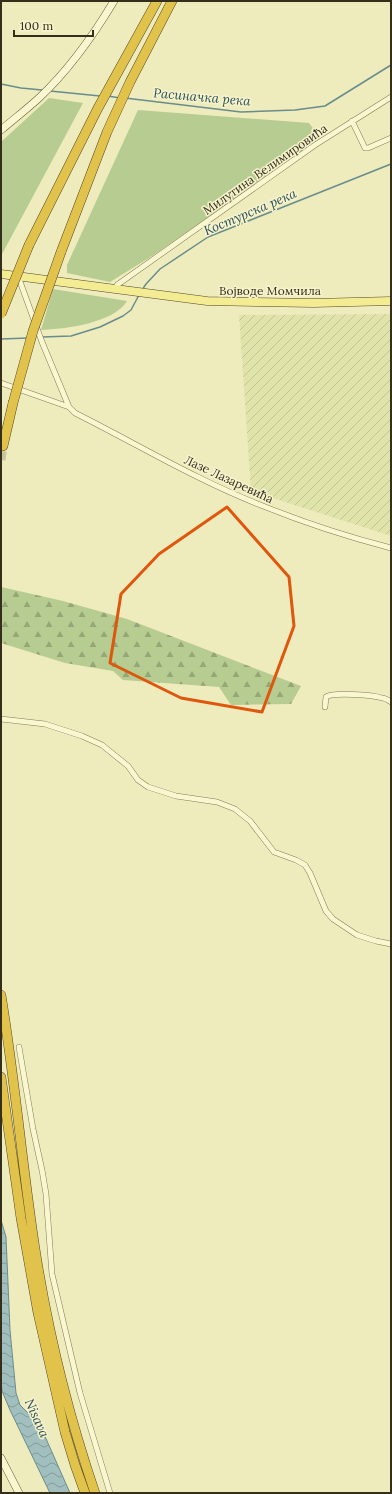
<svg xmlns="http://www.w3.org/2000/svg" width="392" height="1494" font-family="Lora,serif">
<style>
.farmland{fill:url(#farmland-furrows)}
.grass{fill:#b7cc91}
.forest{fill:url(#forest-firs)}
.water{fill:url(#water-waves);stroke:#698d8c}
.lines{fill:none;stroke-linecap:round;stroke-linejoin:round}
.stream{stroke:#698d8c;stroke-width:1.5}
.motorway-tunnel{stroke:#c9c59d;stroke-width:9;stroke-dasharray:9 4.5;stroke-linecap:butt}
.minor-casing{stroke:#867b56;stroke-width:6}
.secondary-casing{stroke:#685c3a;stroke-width:8}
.primary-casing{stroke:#54472b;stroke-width:9}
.motorway-casing{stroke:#54472b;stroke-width:10}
.minor{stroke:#f9f7d0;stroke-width:5}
.secondary{stroke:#f9f7d0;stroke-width:7}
.primary{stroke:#f3ec93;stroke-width:8}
.motorway{stroke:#e1c24b;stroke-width:9}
.motorway-bridge-casing{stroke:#54472b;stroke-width:10;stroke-linecap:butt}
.motorway-bridge{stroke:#e1c24b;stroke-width:9}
.marked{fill:none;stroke:#df570d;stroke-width:3;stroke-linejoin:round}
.labels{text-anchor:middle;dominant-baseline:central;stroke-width:3;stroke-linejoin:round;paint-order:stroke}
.street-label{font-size:12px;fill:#352e1b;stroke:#f6f3cd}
.water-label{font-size:13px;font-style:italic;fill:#2a4e55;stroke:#f6f3cd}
</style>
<defs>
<pattern id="farmland-furrows" width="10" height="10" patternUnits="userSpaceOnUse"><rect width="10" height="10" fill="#e0e4ab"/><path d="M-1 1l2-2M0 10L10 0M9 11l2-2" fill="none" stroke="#c1c493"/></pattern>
<pattern id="forest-firs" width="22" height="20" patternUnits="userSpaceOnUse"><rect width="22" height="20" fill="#b7cc91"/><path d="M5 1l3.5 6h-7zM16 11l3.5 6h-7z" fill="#96a676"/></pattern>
<pattern id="water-waves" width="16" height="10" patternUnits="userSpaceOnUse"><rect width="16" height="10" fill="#a1bfbe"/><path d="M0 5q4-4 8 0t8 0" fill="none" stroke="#849c9a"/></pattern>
</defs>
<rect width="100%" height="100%" fill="#eeebbd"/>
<path class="farmland" d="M391 314V536L251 491 239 315Z"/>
<path class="grass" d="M49 98 83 103 1 256V142Z
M138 110 309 123 321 139 152 256 110 282 67 273V265Z
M53 289 127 301C114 323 65 329 41 330Z"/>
<path class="forest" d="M1 587 63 601 127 619 301 686 291 704 231 705 219 687 123 680 113 671 65 663 1 643Z"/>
<path class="water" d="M1 1220 6 1237 10 1330 16 1393 20 1405 40 1425 70 1493H50L10 1410 2 1391 1 1381Z"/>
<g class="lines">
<path class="stream" d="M1 84 21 88 42 90
M50 91 100 96
M108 96 120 98
M125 98 241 112 295 110 325 106 391 65
M142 290 146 284 160 269 208 237 391 164
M42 337 71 336 100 327 123 316 131 310 139 295
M1 339 28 338"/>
<path class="motorway-tunnel" d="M1 460 3 446"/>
<defs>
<path id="minor" d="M352 121 365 148H368L391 138
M18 276 42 342 69 407 75 413C137 444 198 481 263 506 305 523 348 537 391 548
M115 289 117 285 315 145 391 97
M1 383 69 407
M325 707 326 697C333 692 373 695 382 698 385 698 388 700 391 702
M1 719 45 724 82 736 102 745 128 766 138 780 148 787 176 796 217 802 235 809 250 821 274 852 296 860 305 865 310 873 326 911 333 919 357 935 376 941 391 944
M19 1047 33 1129 42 1170 46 1194 52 1274 80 1393 110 1493"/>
<path id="secondary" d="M1 130C14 119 27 109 39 98 69 70 93 36 114 1
M1 1458 19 1493"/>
<path id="primary" d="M1 274 207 301 314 303 391 301"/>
<path id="motorway" d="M29 245 98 108 157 1
M61 252 107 132 130 82 172 1
M3 446 13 403
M1 995C15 1079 22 1165 35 1249 48 1332 68 1414 95 1493
M1 1077 21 1218 38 1313 65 1432 75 1465 85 1493"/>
</defs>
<use href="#minor" class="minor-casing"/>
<use href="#secondary" class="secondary-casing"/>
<use href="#primary" class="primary-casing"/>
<use href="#motorway" class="motorway-casing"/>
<use href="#minor" class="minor"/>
<use href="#secondary" class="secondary"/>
<use href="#primary" class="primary"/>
<use href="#motorway" class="motorway"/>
<defs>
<path id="motorway-bridge" d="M1 314 29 245
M13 403 33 331 61 252"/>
</defs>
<use href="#motorway-bridge" class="motorway-bridge-casing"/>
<use href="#motorway-bridge" class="motorway-bridge"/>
</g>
<path class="marked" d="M227 507 289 577 294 626 262 712 181 698 110 663 121 594 159 554Z"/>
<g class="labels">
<g class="street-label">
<text transform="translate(265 169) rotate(-35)">Милутина Велимировића</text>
<text x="270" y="290">Војводе Момчила</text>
<text transform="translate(229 479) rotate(25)">Лазе Лазаревића</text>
</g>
<g class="water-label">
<text transform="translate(202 97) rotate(5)">Расиначка река</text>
<text transform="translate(250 212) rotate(-23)">Костурска река</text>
<text transform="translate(37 1418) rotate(66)">Nisava</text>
</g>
</g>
<rect width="392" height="1494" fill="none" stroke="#352e1b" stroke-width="4"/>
<path d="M14 30v6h79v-6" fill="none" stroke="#352e1b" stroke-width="2"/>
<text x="20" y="30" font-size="12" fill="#352e1b" stroke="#f6f3cd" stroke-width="3" paint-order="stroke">100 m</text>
</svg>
